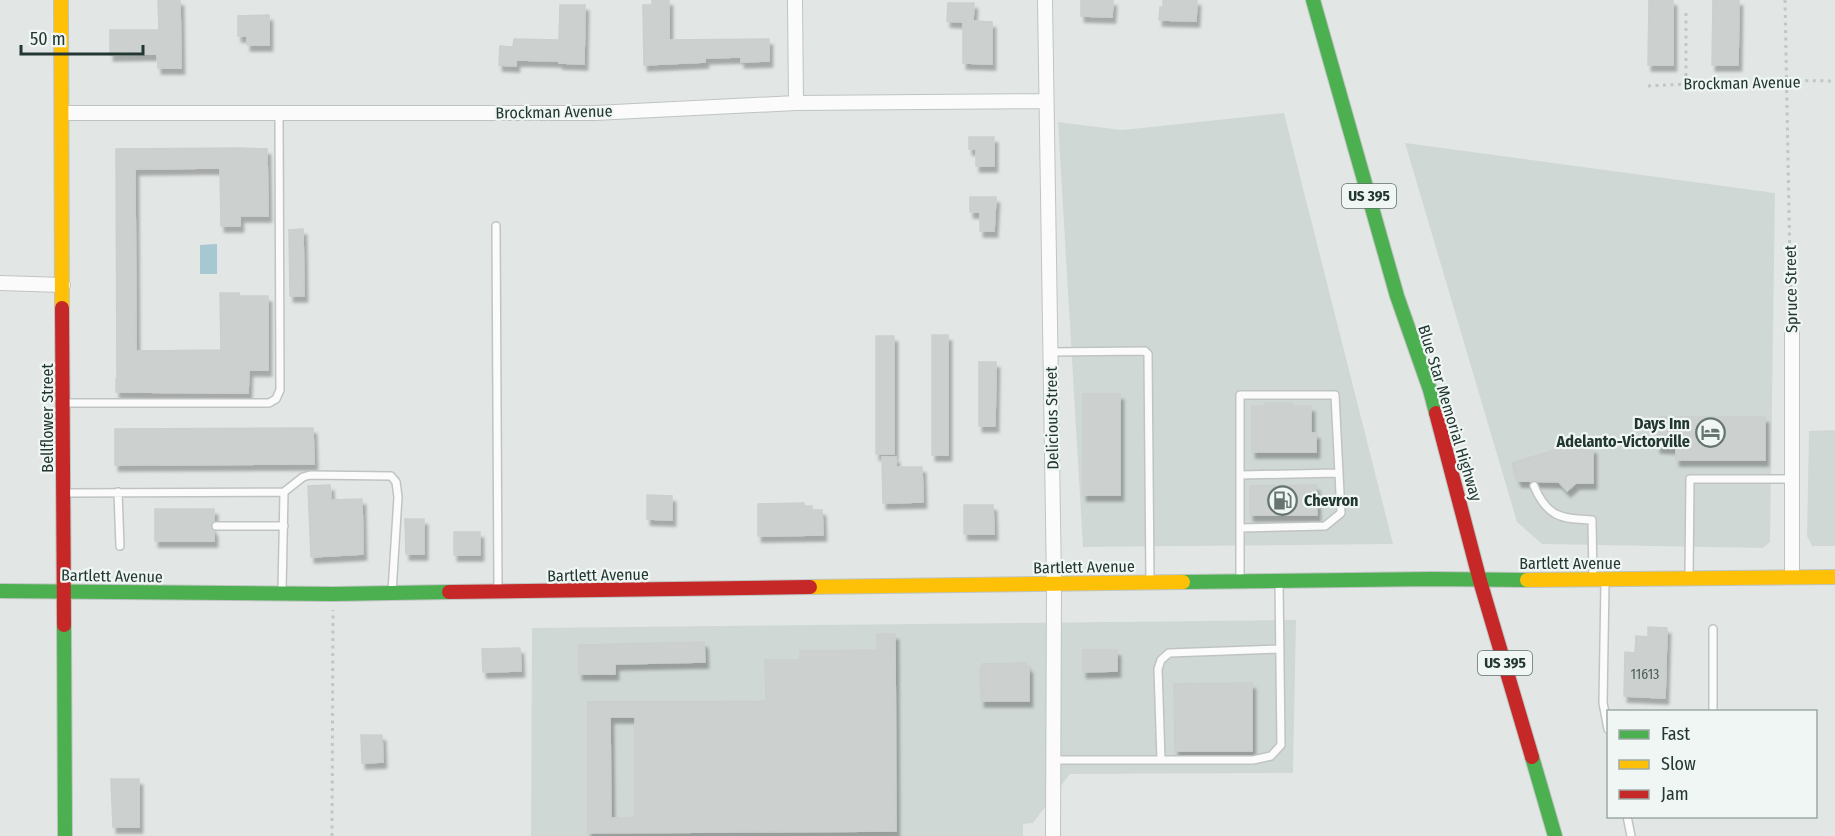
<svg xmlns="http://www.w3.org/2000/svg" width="1835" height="836" font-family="'Fira Sans Condensed',sans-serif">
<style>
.built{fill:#d0d8d5}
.water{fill:#a7c8d0}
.building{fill:#ccd0cf;stroke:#cbcfce;stroke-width:1.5;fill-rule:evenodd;filter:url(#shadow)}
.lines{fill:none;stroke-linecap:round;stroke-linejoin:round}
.lane-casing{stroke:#bfc4c2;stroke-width:10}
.street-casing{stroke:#bfc4c2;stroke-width:16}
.fast-casing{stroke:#bec4c2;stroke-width:16}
.slow-casing{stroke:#bec4c2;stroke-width:16}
.jam-casing{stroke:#bec4c2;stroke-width:16}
.path{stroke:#c0c7c4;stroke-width:3;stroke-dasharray:3 4.5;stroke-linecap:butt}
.lane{stroke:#fbfbfb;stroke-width:7}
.street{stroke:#fbfbfb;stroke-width:14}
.fast{stroke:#4caf50;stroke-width:14}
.slow{stroke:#ffc107;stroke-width:14}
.jam{stroke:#c62828;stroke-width:14}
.labels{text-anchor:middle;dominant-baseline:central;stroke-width:4.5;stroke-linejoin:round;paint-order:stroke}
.number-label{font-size:14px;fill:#4d5d59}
.shield{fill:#eff6f3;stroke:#60706c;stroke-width:1.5}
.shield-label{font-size:15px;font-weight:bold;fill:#233732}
.street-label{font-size:16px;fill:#233732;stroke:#eff6f3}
.poi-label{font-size:16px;font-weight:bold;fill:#233732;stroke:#eff6f3;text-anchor:end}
</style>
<defs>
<filter id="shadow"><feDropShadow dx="3.5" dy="6" stdDeviation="1.5" flood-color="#0004"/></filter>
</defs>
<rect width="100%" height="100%" fill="#e2e7e5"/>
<path class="built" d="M1284 113 1393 544 1083 547 1058 122 1122 130Z
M1405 143 1775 193 1770 542 1763 548 1542 544 1517 522Z
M1835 430V546H1812L1807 536 1809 431Z
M1296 620 1293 773 1070 774 1033 823 1023 824V836H531L532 628Z"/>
<path class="water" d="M217 244V274H200V245Z"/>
<path class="building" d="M158 0H180L181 68H158L157 54 110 55V30H159Z
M652 0H669V40L769 39V61L741 62V57L705 58V62L644 65 643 5H652Z
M1081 0H1113L1112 17 1081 16Z
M1163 0H1197L1196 21 1159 20 1160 7H1163Z
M1649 0H1673V65H1648Z
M1713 0H1739L1738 65H1712Z
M948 3H974L973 21 992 22V64L963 63V22L947 21Z
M560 5H585L584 64 559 63V61L516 60V66L499 65 500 46 513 47 514 39 559 40Z
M269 15V45H247V36H238V16Z
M969 137H994V166H976V149H969Z
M240 148 267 149 268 216H240V226H221L220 168 135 169 136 351 221 350 220 293H239V296H268V370H249L248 393 116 392V379H117L116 149Z
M970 197H996L994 231H980V212H970Z
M303 229 304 296H290L289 230Z
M932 335H948V455H932Z
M876 336H894V454H876Z
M979 362H996L995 426H979Z
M1083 394H1120V495H1083Z
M1265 403H1292V406H1311V433H1316V452H1252V406H1265Z
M1657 417H1765V460H1676V448L1657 447Z
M313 428 314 464 115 465V429Z
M1561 448H1593V483H1576L1567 491 1559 482 1518 481 1512 463Z
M882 457H896V467H922L923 502 883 503Z
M330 485 331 500 362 499 363 554 311 557 308 486Z
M1316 485 1317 515H1250V486Z
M647 495 672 496V520L647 519Z
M804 503V506H812V510H822L823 535 758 536V504Z
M964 505H993L994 534H964Z
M155 509H214V521L210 525 214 531V541H155Z
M405 519H424V554H406Z
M454 532H480V555H454Z
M1648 627 1667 628 1665 698 1624 696 1625 652 1635 653 1636 636 1648 637Z
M877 634H895L896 831 588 833V702L766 701 765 660H800V651L877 650ZM610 717H635V818H611Z
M704 642 705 662 615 664V674H579V645Z
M520 648 521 671 483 672 482 649Z
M1083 650H1117V671L1083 672Z
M1026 663V667H1029V701H981L980 668H982V664Z
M1252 683V751H1175L1174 684Z
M361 735H382L383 762 362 763Z
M111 779H139V827H113Z"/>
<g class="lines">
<defs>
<path id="lane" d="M496 226 498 590
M1050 352 1145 351 1148 354 1150 582
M66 403H269L276 399 280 390 279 113
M1241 475 1339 473
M1534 486C1547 517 1561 519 1592 520L1593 577
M118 492 120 546
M66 493 284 492 303 477 310 475 391 476 396 482 398 497 392 592
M216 526H284
M1689 576 1690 479H1792
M1240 579V395H1335L1341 513 1325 526 1240 528
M1605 582 1603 703 1608 729
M282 591 284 492
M1713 629V712
M1053 760H1253L1271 756 1281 745 1279 582
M1161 760 1158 669 1161 660 1169 653 1280 649
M1627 816 1631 836"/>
<path id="street" d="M795 0 796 103
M1045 0 1054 584 1053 836
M62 113H595L796 103 1046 101
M0 283 63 285
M1792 333V577"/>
<path id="fast" d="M1313 0 1397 296 1430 390 1436 413
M1183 582 1432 579 1527 580
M0 591 333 594 449 592
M64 625 65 836
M1532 757 1555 836"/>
<path id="slow" d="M61 0 62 308
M1527 580 1835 577
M810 587 1183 582"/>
<path id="jam" d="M62 308 64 625
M1436 413 1480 581 1532 757
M449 592 810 587"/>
</defs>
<use href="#lane" class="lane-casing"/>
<use href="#street" class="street-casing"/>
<use href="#fast" class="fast-casing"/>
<use href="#slow" class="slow-casing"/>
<use href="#jam" class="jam-casing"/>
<path class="path" d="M1785 0 1791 319
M1686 13V83
M1648 86 1763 80 1835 81
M332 836 333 610"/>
<use href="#lane" class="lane"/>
<use href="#street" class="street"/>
<use href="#fast" class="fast"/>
<use href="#slow" class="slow"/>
<use href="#jam" class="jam"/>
</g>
<defs>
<symbol id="hotel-ring" viewBox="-11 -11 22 22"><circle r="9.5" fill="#eff6f3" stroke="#667571" stroke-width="1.5"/><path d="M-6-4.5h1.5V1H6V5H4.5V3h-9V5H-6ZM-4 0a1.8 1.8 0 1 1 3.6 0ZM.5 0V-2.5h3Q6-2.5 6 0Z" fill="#667571"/></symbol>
<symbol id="fuel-ring" viewBox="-11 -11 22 22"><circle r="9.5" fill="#eff6f3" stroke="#667571" stroke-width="1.5"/><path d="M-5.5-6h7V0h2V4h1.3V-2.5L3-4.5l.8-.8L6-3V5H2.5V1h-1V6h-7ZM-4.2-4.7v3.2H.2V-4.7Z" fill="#667571"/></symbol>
</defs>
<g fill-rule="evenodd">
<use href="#hotel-ring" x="1694" y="416" width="33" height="33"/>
<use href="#fuel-ring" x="1266" y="484" width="33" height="33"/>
</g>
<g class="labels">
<g class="number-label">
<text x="1645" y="674">11613</text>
</g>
<g class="shield">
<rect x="1342" y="184" width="54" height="24" rx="4.5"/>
<rect x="1478" y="651" width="54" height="24" rx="4.5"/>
</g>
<g class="shield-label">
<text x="1369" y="196">US 395</text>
<text x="1505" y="663">US 395</text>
</g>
<g class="street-label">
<text transform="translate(1742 83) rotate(-1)">Brockman Avenue</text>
<text transform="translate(554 112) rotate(-1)">Brockman Avenue</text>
<text transform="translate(1791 289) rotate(-91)">Spruce Street</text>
<text transform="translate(1450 413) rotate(73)">Blue Star Memorial Highway</text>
<text transform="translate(47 418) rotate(-90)">Bellflower Street</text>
<text transform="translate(1052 418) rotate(-91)">Delicious Street</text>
<text x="1570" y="563">Bartlett Avenue</text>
<text transform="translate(1084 567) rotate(-1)">Bartlett Avenue</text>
<text transform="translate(598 575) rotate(-1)">Bartlett Avenue</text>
<text transform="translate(112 576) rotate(1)">Bartlett Avenue</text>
</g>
<g class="poi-label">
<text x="1690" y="423">Days Inn<tspan x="1690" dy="18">Adelanto-Victorville</tspan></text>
<text x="1304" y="500" text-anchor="start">Chevron</text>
</g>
</g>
<rect x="1607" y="710" width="210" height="108" fill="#eff6f3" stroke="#9daaa6" stroke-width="1.5"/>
<rect x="1619" y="730" width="30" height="9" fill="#4caf50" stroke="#9daaa6" stroke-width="1.5"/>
<text x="1661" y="740" font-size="18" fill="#233732">Fast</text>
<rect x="1619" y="760" width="30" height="9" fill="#ffc107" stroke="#9daaa6" stroke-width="1.5"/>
<text x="1661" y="770" font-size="18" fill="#233732">Slow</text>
<rect x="1619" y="790" width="30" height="9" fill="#c62828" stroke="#9daaa6" stroke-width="1.5"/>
<text x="1661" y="800" font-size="18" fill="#233732">Jam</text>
<path d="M21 45v9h122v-9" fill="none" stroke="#233732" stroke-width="3"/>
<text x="30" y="45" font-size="18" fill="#233732" stroke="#eff6f3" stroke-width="4.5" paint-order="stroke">50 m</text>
</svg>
